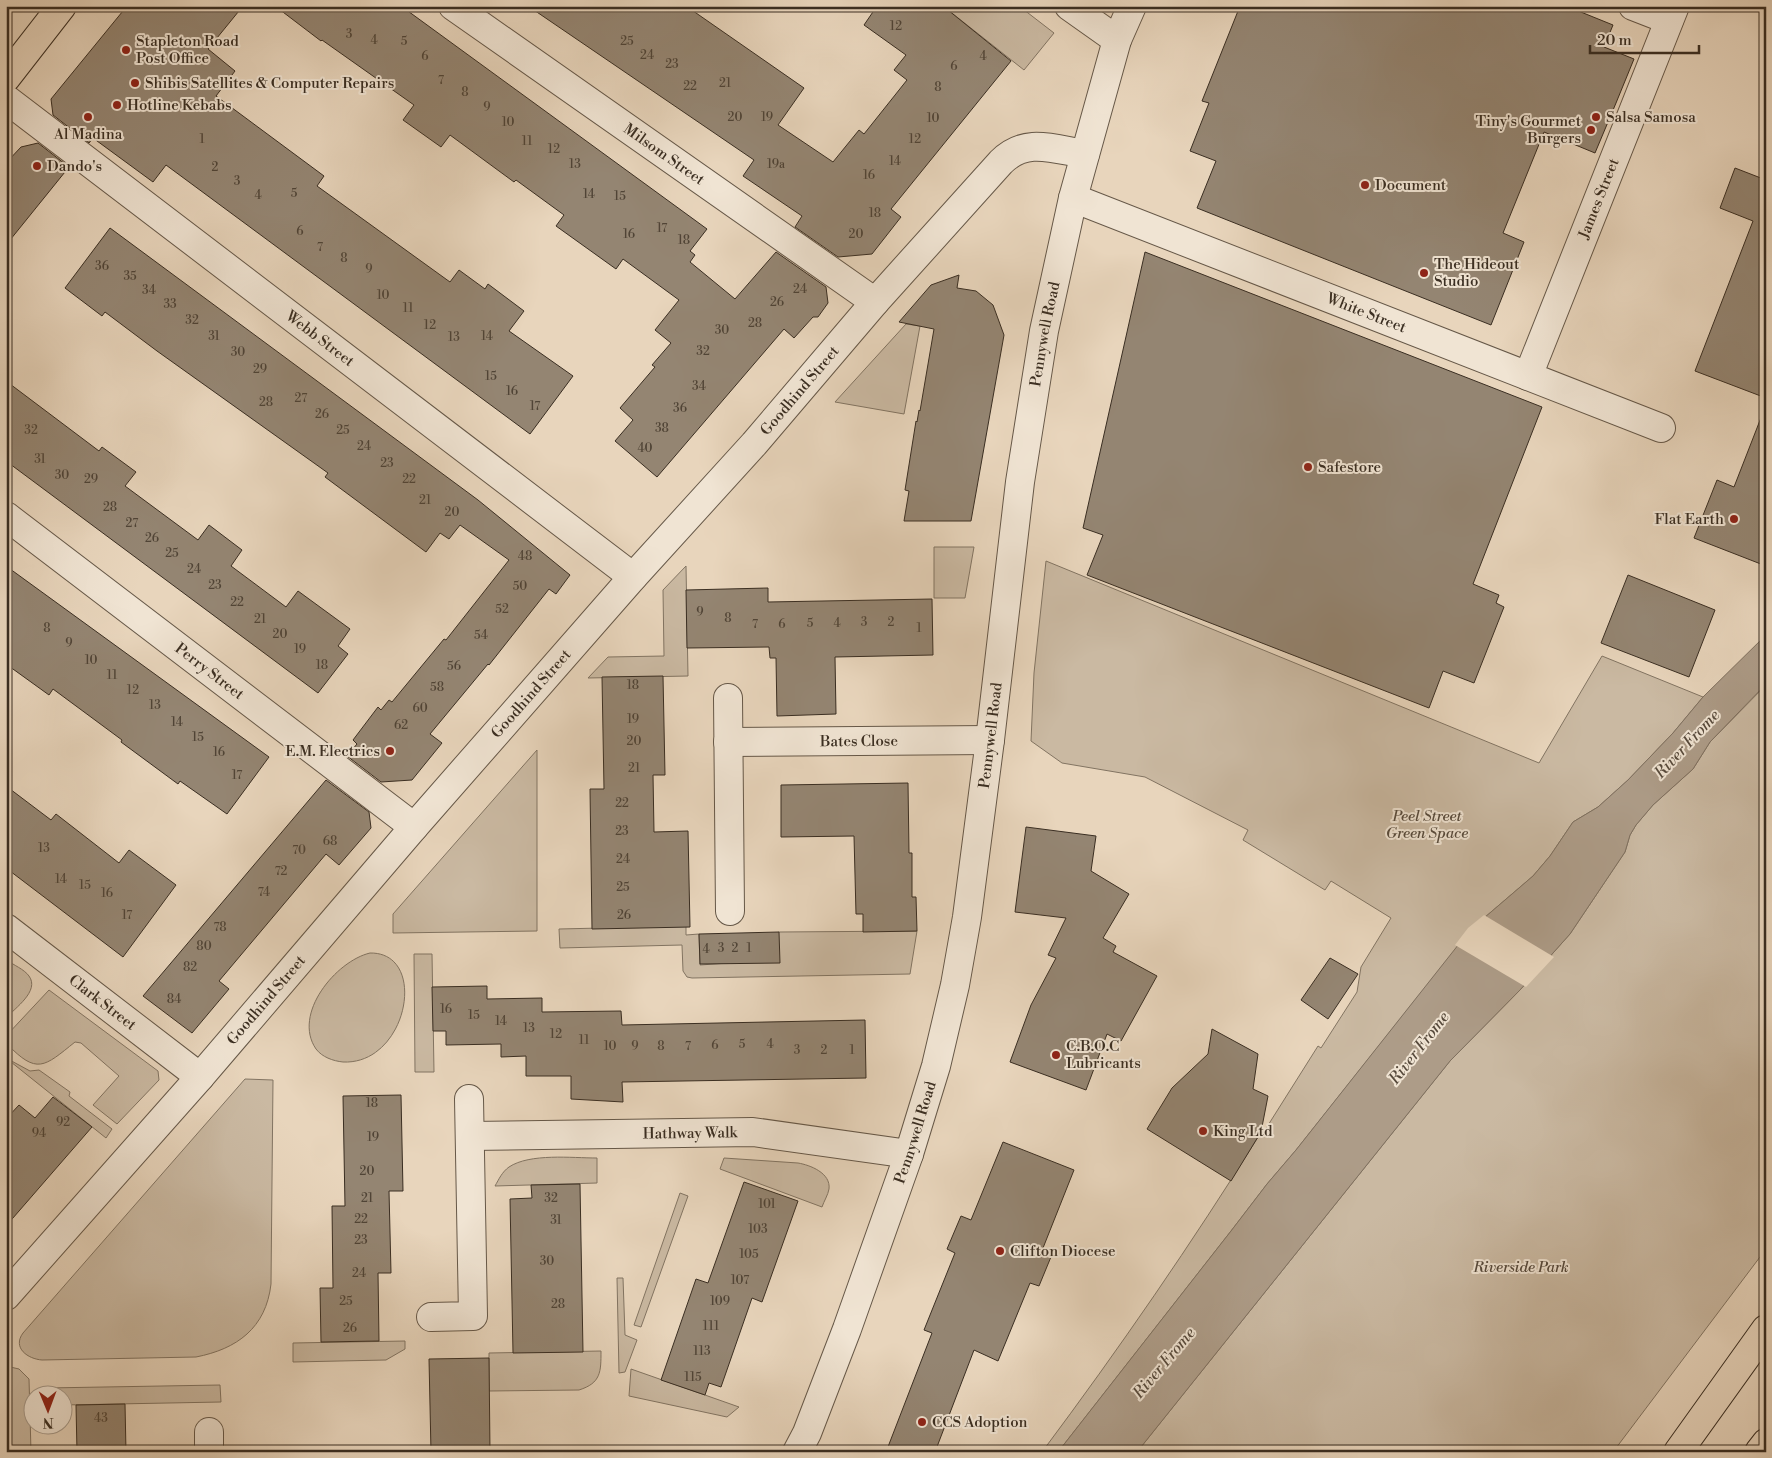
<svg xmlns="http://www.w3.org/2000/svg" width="1772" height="1458" font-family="'Libre Bodoni',serif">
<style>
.green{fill:#cab9a2;stroke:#827462}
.water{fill:#ad9c88;stroke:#7f705f}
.pier{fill:#e8d5bc}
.building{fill:#948572;stroke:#3a2e22}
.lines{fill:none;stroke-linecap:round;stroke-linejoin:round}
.street-casing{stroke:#665848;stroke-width:30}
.primary-casing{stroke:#3a2e22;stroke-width:30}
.highway-casing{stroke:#3a2e22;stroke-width:30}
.street{stroke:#f0e4d3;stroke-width:28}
.primary{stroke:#e8d5bc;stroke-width:28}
.highway{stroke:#e8d5bc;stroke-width:28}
.poi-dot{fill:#8f2418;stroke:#f0e4d3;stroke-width:2}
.labels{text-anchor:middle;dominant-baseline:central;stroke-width:4;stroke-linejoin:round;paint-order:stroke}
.number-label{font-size:12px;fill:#504436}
.poi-label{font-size:15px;fill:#3a2e22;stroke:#f0e4d3;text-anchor:start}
.street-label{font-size:15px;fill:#3a2e22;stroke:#f0e4d3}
.park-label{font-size:15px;font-style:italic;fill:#574a3c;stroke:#f0e4d3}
.water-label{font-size:16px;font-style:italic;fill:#574a3c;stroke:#f0e4d3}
</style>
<rect width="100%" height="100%" fill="#e8d5bc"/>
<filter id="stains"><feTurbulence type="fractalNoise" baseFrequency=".004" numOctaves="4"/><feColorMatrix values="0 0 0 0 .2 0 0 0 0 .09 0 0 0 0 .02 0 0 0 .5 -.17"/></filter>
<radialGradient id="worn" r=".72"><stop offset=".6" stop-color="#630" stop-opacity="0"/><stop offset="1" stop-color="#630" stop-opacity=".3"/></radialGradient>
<path class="green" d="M943 6H1019L1054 33 1024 70Z
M906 324 920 326 904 414 835 402Z
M934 547H974L965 598H934Z
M1046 561 1539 763 1602 656 1703 697 1673 733 1628 780 1598 807 1573 822 1550 856 1533 876 1477 924 1455 950 1296 1150 1267 1184 1231 1231 1058 1452H1042C1119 1349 1192 1243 1260 1134L1267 1135 1265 1130 1318 1046 1321 1048 1357 992 1361 967 1391 918 1331 881 1325 890 1243 840 1248 830 1145 777 1062 763 1031 741 1034 673Z
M686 566 688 676 588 678 608 657 664 656 663 590Z
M1766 685V1249L1613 1452H1137L1450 1061 1520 990 1570 934 1625 852 1630 835 1636 825 1653 805 1693 769 1710 742Z
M537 750V931L393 933V914Z
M686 926V935L699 934 700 965 728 963 779 932 917 931 910 974 692 978 687 977 683 971 682 945 560 948 559 929Z
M370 953C429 952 408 1065 343 1062 333 1061 322 1057 316 1049 292 1014 336 961 370 953Z
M414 954H432L434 1072H415Z
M7 960C13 965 24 969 29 976 40 991 15 1008 6 1018Z
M49 990 158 1071 159 1080 117 1124 93 1105 119 1076 81 1043 75 1042C44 1067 37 1075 7 1044L6 1036Z
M6 1058 30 1071 39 1070 70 1092 69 1096 112 1129 106 1138Z
M245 1079 273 1080 271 1284C266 1328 237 1349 196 1357L42 1360C28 1359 12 1348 23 1333Z
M597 1158V1183L495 1186C499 1179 502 1172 509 1167 530 1153 572 1158 597 1158Z
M724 1158 798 1163C810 1165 831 1173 829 1189 828 1195 824 1201 822 1207L720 1169Z
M680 1193 688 1196 641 1327 634 1325Z
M617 1278H623L625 1335 637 1340 625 1372 619 1373Z
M405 1341V1349L386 1360 293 1362V1343Z
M601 1351C601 1372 601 1383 579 1390L489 1391V1353Z
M6 1366 19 1369 29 1379 31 1452H6Z
M631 1369 739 1407 727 1417 629 1396Z
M220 1385 221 1402 63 1405 62 1396 46 1395V1388Z"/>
<path class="water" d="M1766 635V684L1710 742 1693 769 1653 805 1636 825 1630 835 1625 852 1570 934 1520 990 1450 1061 1137 1452H1058L1231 1231 1267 1184 1296 1150 1470 930 1533 876 1550 856 1573 822 1598 807 1628 780 1673 733 1703 697Z"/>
<path class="pier" d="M1484 915 1554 957 1526 987 1455 945 1468 928Z"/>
<path class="building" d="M127 6H243L208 49 235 71 216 96 324 176 317 186 450 282 459 270 485 289 488 284 524 311 509 331 573 376 530 434 166 165 153 182 93 138 89 143 53 115 51 99Z
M275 6H401L707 229 690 251 695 255 690 262 735 299 776 252 826 287 828 303 818 317H813L794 338 784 329 657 477 615 441 633 420 620 408 655 367 652 365 671 343 655 330 679 300 623 259 616 269 556 226 564 215 516 180 514 182 450 135 441 147 403 120 414 105 322 40 321 41Z
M528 6H686L804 88 778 125 833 162 859 130 864 134 907 80 894 70 906 55 864 25 877 6H943L1011 61 891 209 901 217 872 254 838 257 795 227 802 216 743 176 754 160Z
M1240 6H1566L1613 25 1604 47 1634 59 1616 103 1595 153 1544 132 1503 233 1524 242 1491 325 1197 208 1216 161 1190 151 1209 103 1202 101Z
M38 143 69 167 6 245V163L21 147Z
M1735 168 1766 180V398L1695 371 1753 221 1720 208Z
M110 228 478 500 570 575 556 594 549 589 489 665 488 664 430 734 442 743 412 780 381 782 347 756 357 744 353 740 378 707 381 710 389 700 392 702 444 639 446 640 509 560 460 525 449 539 440 533 426 552 325 477 328 473 157 351 105 312 102 316 65 288Z
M1145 252 1542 407 1473 584 1499 595 1496 603 1504 607 1474 683 1443 671 1429 708 1087 575 1103 535 1083 528Z
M959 275 957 288 976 291 993 305 1004 335 971 521H904L909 491 905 490 916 421 917 422 919 410 920 411 934 329 899 322 931 285Z
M6 381 99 451 102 447 136 472 125 486 198 540 209 525 242 550 231 566 286 607 298 591 350 629 338 646 348 654 318 693 6 461Z
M1764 410 1766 411V566L1694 538 1717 480 1734 487Z
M6 566 269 757 227 814 180 781 178 784 121 742 122 740 53 689 49 695 6 664Z
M1628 575 1715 610 1689 677 1601 643Z
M768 588V602L932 599 933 655 835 657 836 714 777 716 776 658H770L769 647 687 648 686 590Z
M663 676 665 775H653L654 832 688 831 690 927 592 929 590 789H604L602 677Z
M326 780 369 812 371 828 339 865 326 854 219 981 229 989 192 1033 143 996Z
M908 783 909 853H912V897H916L917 931 863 932V914H856L854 836 781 837V785Z
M6 786 51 820 56 814 119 863 129 850 176 885 123 957 6 868Z
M1026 827 1096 836 1091 871 1129 894 1103 938 1116 946 1113 952 1157 976 1121 1041 1107 1034 1086 1090 1010 1062 1031 1005 1056 958 1048 955 1066 918 1015 912Z
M779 932 780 963 700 964 699 934Z
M1330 958 1358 974 1328 1019 1301 1000Z
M487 986V999L542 998V1012L621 1011 622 1025 865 1020 866 1078 622 1082 623 1102 571 1099V1076H526V1056L501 1057V1044L446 1045V1031H433L432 987Z
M1212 1029 1258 1054 1253 1089 1268 1096 1261 1132 1231 1181 1147 1129 1172 1088 1208 1054Z
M401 1095 403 1191H389L391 1273H378L379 1341 321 1342 320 1288H333L332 1206H345L343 1096Z
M53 1097 92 1127 6 1226V1119L19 1105 35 1118Z
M1003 1142 1074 1170 1043 1248 1053 1252 1039 1286 1030 1283 998 1361 974 1350 935 1452H886L932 1333 924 1330 955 1253 947 1249 961 1216 971 1220Z
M744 1182 798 1201 762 1302 752 1298 721 1387 709 1383 705 1395 661 1380 696 1279 708 1283Z
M580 1184 583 1352 513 1353 510 1199 532 1198 531 1185Z
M489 1358 490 1452H431L429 1359Z
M125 1404 126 1452H77L76 1405Z"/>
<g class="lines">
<defs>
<g id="street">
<path id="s1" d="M453 6 875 302"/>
<path d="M1069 6 1117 40"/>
<path d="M1633 6 1669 20"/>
<path id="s2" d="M6 99 633 577"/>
<path id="s3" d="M1073 198 1661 428"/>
<path id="s4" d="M1528 376 1675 6"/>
<path id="s5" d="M6 516 414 827"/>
<path d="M728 698 730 911"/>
<path id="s6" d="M728 742 990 740"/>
<path id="s7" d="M6 928 200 1077"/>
<path id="s8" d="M470 1136 753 1132 909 1154"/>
<path id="s9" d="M6 1296 200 1077 414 827 633 577 754 444 875 302 1001 162C1026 137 1053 149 1085 154"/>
<path d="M431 1317 473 1316 469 1099"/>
<path d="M209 1432V1452"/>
<path id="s10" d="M797 1452 807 1433 847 1329 909 1154 936 1066 955 985 967 917 990 740 1020 482 1044 331 1073 198 1117 40 1132 6"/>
</g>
<path id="primary" d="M6 78 62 6"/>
<path id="highway" d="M1678 1452 1766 1329
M1759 1452 1766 1443"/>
</defs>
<use href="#street" class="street-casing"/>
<use href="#primary" class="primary-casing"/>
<use href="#highway" class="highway-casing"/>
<use href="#street" class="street"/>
<use href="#primary" class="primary"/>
<use href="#highway" class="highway"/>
</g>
<g class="poi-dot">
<circle cx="126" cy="50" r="5"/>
<circle cx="135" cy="83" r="5"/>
<circle cx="117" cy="105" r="5"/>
<circle cx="88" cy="117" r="5"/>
<circle cx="1596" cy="117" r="5"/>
<circle cx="1591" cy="130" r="5"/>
<circle cx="37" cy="166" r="5"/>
<circle cx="1365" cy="185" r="5"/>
<circle cx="1424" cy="273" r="5"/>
<circle cx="1308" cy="467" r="5"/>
<circle cx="1734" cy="519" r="5"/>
<circle cx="390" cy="751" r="5"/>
<circle cx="1056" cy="1055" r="5"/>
<circle cx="1203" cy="1131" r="5"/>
<circle cx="1000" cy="1251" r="5"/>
<circle cx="922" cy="1422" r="5"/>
</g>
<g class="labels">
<g class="number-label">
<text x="896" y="26">12</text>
<text x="349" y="34">3</text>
<text x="374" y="40">4</text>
<text x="404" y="41">5</text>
<text x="627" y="41">25</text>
<text x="647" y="55">24</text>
<text x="425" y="56">6</text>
<text x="983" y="56">4</text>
<text x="672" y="64">23</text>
<text x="954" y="66">6</text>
<text x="441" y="80">7</text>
<text x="725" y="83">21</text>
<text x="690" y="86">22</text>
<text x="938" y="87">8</text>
<text x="465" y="92">8</text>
<text x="487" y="107">9</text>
<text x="735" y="117">20</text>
<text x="767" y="117">19</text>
<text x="933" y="118">10</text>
<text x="508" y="122">10</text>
<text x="202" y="139">1</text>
<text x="915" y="139">12</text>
<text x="527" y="141">11</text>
<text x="554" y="149">12</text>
<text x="895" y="161">14</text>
<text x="575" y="164">13</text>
<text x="776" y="164">19a</text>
<text x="215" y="167">2</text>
<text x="869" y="175">16</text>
<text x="237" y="181">3</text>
<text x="294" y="193">5</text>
<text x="589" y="194">14</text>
<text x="258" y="195">4</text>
<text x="620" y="196">15</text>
<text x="875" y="213">18</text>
<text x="662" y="228">17</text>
<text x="300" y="231">6</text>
<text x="629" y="234">16</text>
<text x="856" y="234">20</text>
<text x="684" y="240">18</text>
<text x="320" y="247">7</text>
<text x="344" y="258">8</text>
<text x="102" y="266">36</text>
<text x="369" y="269">9</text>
<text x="130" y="276">35</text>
<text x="800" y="289">24</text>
<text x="149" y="290">34</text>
<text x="383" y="295">10</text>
<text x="777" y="302">26</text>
<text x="170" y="304">33</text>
<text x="408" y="308">11</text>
<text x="192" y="320">32</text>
<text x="755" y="323">28</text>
<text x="430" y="325">12</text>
<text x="722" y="330">30</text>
<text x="214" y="336">31</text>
<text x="487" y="336">14</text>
<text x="454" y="337">13</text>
<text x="703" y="351">32</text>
<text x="238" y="352">30</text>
<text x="260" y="369">29</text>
<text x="491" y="376">15</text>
<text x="699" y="386">34</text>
<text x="512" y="391">16</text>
<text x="301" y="398">27</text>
<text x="266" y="402">28</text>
<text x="535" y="406">17</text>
<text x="680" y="408">36</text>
<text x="322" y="414">26</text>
<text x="662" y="428">38</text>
<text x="31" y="430">32</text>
<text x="343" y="430">25</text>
<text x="364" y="446">24</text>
<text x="645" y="448">40</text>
<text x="40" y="459">31</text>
<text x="387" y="463">23</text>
<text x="62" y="475">30</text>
<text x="91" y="479">29</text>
<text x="409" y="479">22</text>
<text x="425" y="500">21</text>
<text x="110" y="507">28</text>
<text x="452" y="512">20</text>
<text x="132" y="523">27</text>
<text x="152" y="538">26</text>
<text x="172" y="553">25</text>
<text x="525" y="556">48</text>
<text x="194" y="569">24</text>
<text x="215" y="585">23</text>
<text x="520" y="586">50</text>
<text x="237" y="602">22</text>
<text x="502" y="609">52</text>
<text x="700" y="612">9</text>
<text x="728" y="618">8</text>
<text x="260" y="619">21</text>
<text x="864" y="622">3</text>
<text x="891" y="622">2</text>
<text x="810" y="623">5</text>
<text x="837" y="623">4</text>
<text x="755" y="624">7</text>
<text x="782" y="624">6</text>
<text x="47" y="628">8</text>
<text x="919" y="628">1</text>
<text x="280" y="634">20</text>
<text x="481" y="635">54</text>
<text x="69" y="643">9</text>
<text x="300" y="649">19</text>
<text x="91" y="660">10</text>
<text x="322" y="665">18</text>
<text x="454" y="666">56</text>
<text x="112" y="675">11</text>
<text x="633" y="685">18</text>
<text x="437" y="687">58</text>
<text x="133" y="690">12</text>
<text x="155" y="705">13</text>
<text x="420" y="708">60</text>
<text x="633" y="719">19</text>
<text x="177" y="722">14</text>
<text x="401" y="725">62</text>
<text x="198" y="737">15</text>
<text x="634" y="741">20</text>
<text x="219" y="752">16</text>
<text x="634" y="768">21</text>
<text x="237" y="775">17</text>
<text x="622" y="803">22</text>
<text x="622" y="831">23</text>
<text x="330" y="841">68</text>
<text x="44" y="848">13</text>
<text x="299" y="850">70</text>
<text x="623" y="859">24</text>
<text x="281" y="871">72</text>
<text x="61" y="879">14</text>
<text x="85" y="885">15</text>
<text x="623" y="887">25</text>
<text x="264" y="892">74</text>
<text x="107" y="893">16</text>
<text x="127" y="915">17</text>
<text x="624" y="915">26</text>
<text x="220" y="927">78</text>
<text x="204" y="946">80</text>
<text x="721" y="948">3</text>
<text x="735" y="948">2</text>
<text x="749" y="948">1</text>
<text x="706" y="949">4</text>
<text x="190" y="967">82</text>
<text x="174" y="999">84</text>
<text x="446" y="1009">16</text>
<text x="474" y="1015">15</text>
<text x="501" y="1021">14</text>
<text x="529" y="1028">13</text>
<text x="556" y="1034">12</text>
<text x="584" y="1040">11</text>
<text x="742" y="1044">5</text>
<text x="770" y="1044">4</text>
<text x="715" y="1045">6</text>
<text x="610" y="1046">10</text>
<text x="635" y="1046">9</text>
<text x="661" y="1046">8</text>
<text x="688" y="1046">7</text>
<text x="797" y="1050">3</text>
<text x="824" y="1050">2</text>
<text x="852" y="1050">1</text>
<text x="372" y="1103">18</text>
<text x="63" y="1122">92</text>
<text x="39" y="1133">94</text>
<text x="373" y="1137">19</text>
<text x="367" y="1171">20</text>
<text x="367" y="1198">21</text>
<text x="551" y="1198">32</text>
<text x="767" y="1204">101</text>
<text x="361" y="1219">22</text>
<text x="556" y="1220">31</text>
<text x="758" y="1229">103</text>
<text x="361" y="1240">23</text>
<text x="749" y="1254">105</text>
<text x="547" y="1261">30</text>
<text x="359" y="1273">24</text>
<text x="740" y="1280">107</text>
<text x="346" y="1301">25</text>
<text x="720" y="1301">109</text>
<text x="558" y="1304">28</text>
<text x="711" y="1326">111</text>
<text x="350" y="1328">26</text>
<text x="702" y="1351">113</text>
<text x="693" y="1377">115</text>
<text x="101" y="1418">43</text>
</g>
<g class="poi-label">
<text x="136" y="41">Stapleton Road<tspan x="136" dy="17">Post Office</tspan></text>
<text x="145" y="83">Shibis Satellites &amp; Computer Repairs</text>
<text x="127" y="105">Hotline Kebabs</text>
<text x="1606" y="117">Salsa Samosa</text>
<text x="1581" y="121" text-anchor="end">Tiny's Gourmet<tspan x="1581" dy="17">Burgers</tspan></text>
<text x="88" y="134" text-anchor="middle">Al Madina</text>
<text x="47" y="166">Dando's</text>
<text x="1375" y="185">Document</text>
<text x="1434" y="264">The Hideout<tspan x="1434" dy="17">Studio</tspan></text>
<text x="1318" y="467">Safestore</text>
<text x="1724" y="519" text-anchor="end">Flat Earth</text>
<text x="380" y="751" text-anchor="end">E.M. Electrics</text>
<text x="1066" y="1046">C.B.O.C<tspan x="1066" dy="17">Lubricants</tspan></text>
<text x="1213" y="1131">King Ltd</text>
<text x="1010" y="1251">Clifton Diocese</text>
<text x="932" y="1422">CCS Adoption</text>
</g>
<g class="street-label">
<text stroke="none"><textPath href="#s1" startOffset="258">Milsom Street</textPath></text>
<text stroke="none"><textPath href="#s4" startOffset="191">James Street</textPath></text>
<text stroke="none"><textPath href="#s3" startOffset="315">White Street</textPath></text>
<text stroke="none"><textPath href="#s10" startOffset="1151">Pennywell Road</textPath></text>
<text stroke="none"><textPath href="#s2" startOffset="395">Webb Street</textPath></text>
<text stroke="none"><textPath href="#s9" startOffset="1204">Goodhind Street</textPath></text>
<text stroke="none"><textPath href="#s5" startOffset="256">Perry Street</textPath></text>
<text stroke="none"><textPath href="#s9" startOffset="799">Goodhind Street</textPath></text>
<text stroke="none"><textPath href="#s10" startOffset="746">Pennywell Road</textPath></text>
<text stroke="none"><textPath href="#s6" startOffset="131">Bates Close</textPath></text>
<text stroke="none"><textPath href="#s9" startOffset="394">Goodhind Street</textPath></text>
<text stroke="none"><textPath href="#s7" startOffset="122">Clark Street</textPath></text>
<text stroke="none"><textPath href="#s8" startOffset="220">Hathway Walk</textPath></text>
<text stroke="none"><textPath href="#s10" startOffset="341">Pennywell Road</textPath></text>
</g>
<g class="park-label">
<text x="1427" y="816">Peel Street<tspan x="1427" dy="17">Green Space</tspan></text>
<text x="1521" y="1267">Riverside Park</text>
</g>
<g class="water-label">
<text transform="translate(1687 744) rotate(-47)">River Frome</text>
<text transform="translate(1419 1048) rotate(-52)">River Frome</text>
<text transform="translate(1164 1363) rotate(-50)">River Frome</text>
</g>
</g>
<rect width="1772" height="1458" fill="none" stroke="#e8d5bc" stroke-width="25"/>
<rect x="8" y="8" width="1757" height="1443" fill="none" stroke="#3a2e22" stroke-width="2.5"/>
<rect x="12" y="12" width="1747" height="1433" fill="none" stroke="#3a2e22"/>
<g transform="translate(48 1410) rotate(179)"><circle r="24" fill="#f0e4d3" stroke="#a79b8c"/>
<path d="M0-4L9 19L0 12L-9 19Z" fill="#8f2418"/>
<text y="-8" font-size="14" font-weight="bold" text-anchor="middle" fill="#3a2e22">N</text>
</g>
<path d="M1590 45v8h109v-8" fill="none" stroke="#3a2e22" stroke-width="2.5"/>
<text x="1597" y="45" font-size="15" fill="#3a2e22" stroke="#f0e4d3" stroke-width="4" paint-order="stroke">20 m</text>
<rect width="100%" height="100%" filter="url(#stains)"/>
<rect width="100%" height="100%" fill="url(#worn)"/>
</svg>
